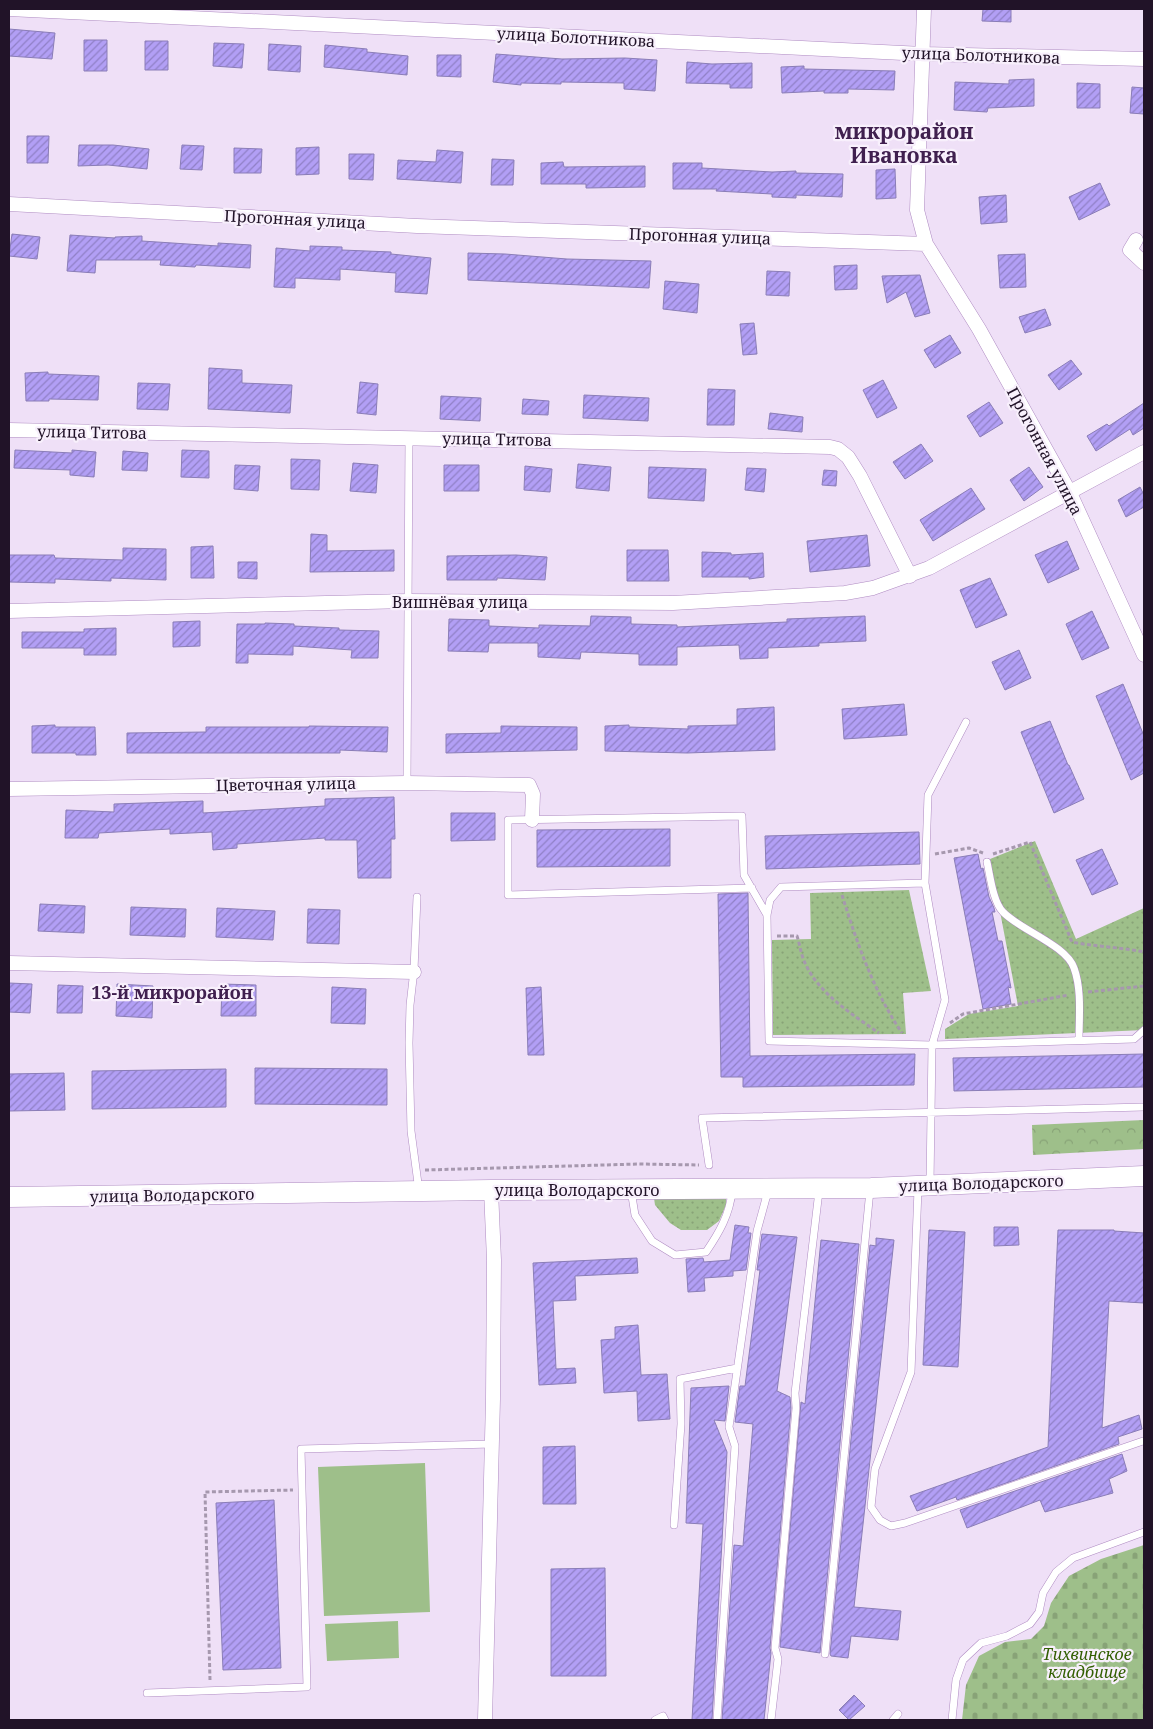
<svg xmlns="http://www.w3.org/2000/svg" width="1153" height="1729" font-family="'Noto Serif',serif">
<style>
.grass{fill:url(#grass-dots)}
.forest{fill:url(#forest-crowns)}
.cemetery{fill:url(#cemetery-stones)}
.pitch{fill:#9ebf8a}
.building{fill:url(#building-hatch);stroke:#8a7db7}
.lines{fill:none;stroke-linecap:round;stroke-linejoin:round}
.service-casing{stroke:#af8bc2;stroke-width:8}
.minor-casing{stroke:#af8bc2;stroke-width:15}
.secondary-casing{stroke:#af8bc2;stroke-width:21}
.path{stroke:#a698ae;stroke-width:3;stroke-dasharray:4 2.5;stroke-linecap:butt}
.service{stroke:#fff;stroke-width:7}
.minor{stroke:#fff;stroke-width:14}
.secondary{stroke:#fff;stroke-width:20}
.labels{text-anchor:middle;dominant-baseline:central;stroke-width:4.5;stroke-linejoin:round;paint-order:stroke}
.street-label{font-size:16px;fill:#211328;stroke:#f8f0fc}
.park-label{font-size:16px;font-style:italic;fill:#335f03;stroke:#f8f0fc}
.neighbourhood-label{font-size:18px;font-weight:bold;fill:#40204f;stroke:#f8f0fc}
.district-label{font-size:21px;font-weight:bold;fill:#40204f;stroke:#f8f0fc}
</style>
<defs>
<pattern id="grass-dots" width="8" height="8" patternUnits="userSpaceOnUse" patternTransform="scale(1.25)"><rect width="8" height="8" fill="#9ebf8a"/><path d="M2 2h.1M6 6h.1" fill="none" stroke="#88a377" stroke-width="1.8" stroke-linecap="round"/></pattern>
<pattern id="forest-crowns" width="20" height="18" patternUnits="userSpaceOnUse" patternTransform="scale(1.25)"><rect width="20" height="18" fill="#9ebf8a"/><path d="M2 6a3 3 0 1 1 6 0M12 15a3 3 0 1 1 6 0" fill="none" stroke="#88a377"/></pattern>
<pattern id="cemetery-stones" width="16" height="16" patternUnits="userSpaceOnUse" patternTransform="scale(1.25)"><rect width="16" height="16" fill="#9ebf8a"/><path d="M2 7V4a2 2 0 0 1 4 0v3zM10 15v-3a2 2 0 0 1 4 0v3z" fill="#88a377"/></pattern>
<pattern id="building-hatch" width="6" height="6" patternUnits="userSpaceOnUse" patternTransform="scale(1.25)"><rect width="6" height="6" fill="#b29ff5"/><path d="M-1 1l2-2M0 6l6-6M5 7l2-2" fill="none" stroke="#9080c6"/></pattern>
</defs>
<rect width="100%" height="100%" fill="#efe0f7"/>
<path class="grass" d="M1035 841 1076 939 1144 908V1030L945 1039V1029L969 1014 1018 1006 990 859Z
M909 890 931 991 903 993 906 1034 773 1035 772 940 811 939 810 893Z
M726 1196V1205L719 1221 707 1230H681L670 1223 655 1205 654 1198Z"/>
<path class="forest" d="M1144 1120V1149L1033 1155 1032 1125Z"/>
<path class="cemetery" d="M1144 1545V1720H962L966 1685 979 1656 1005 1642 1031 1639 1044 1626 1051 1603 1069 1576 1101 1559Z"/>
<path class="pitch" d="M425 1463 430 1612 324 1616 318 1467Z
M398 1621 399 1658 327 1661 325 1624Z"/>
<path class="building" d="M983 9H1011V22L982 21Z
M9 29 55 33 52 59 9 56Z
M84 40H107V71H84Z
M145 41H168V70H145Z
M214 43 244 44 242 68 213 66Z
M269 44 301 46 300 72 268 70Z
M325 45 367 49V52L408 56 407 75 324 67Z
M496 54 562 59 625 58 657 60 655 91 624 89V83L561 82V84L521 83V85L493 82Z
M437 55H461V77L437 76Z
M687 62 712 64 752 63V88H730V84L686 83Z
M804 66V69L895 71 894 90 848 89V93H824V91L782 93 781 67Z
M1034 79V106L988 108 987 112 954 110 955 82 1009 84V80Z
M1077 83 1100 84V108H1077Z
M1132 87 1144 88V114L1130 113Z
M27 136H49L48 163H27Z
M79 145H113L149 149 147 169 108 165 78 166Z
M182 145 204 146 202 170 180 169Z
M319 147V174L296 175V148Z
M234 148 262 149 261 173H234Z
M437 150 463 152 461 183 397 179 398 160 436 162Z
M349 154H374L373 180 349 179Z
M492 159 514 160 513 185H491Z
M563 162 564 167 645 166V187L586 188V184H541V163Z
M673 163H702V168L772 172 796 171V173L843 174 842 197 796 195V198L772 197V194L716 191 717 189H673Z
M895 169 896 198 876 199V170Z
M1100 183 1110 205 1079 220 1069 197Z
M1006 195 1007 222 981 224 979 197Z
M12 234 40 237 37 259 9 256Z
M70 235 115 238V237L142 236V241L218 246V243L251 245 250 268 196 265 195 267 160 265 161 260H96L95 273 67 271Z
M310 246 342 247V250L391 252V254L431 258 427 294 395 292 396 273 340 269V280L295 278V288L274 287 276 248 310 251Z
M468 253 505 254 567 259 651 261 649 288 468 280Z
M1025 254 1026 287 1000 288 998 255Z
M857 265V289L835 290 834 266Z
M767 271 790 272 789 296 766 295Z
M920 275 930 313 915 317 906 292 887 303 882 276Z
M665 281 699 284 697 313 663 309Z
M1045 309 1051 325 1025 333 1019 317Z
M754 323 757 354 743 355 740 324Z
M950 335 961 353 935 368 924 350Z
M1071 360 1082 374 1059 390 1048 375Z
M209 368 242 370V383L292 385 290 413 208 409Z
M48 372V374L99 376 98 400 49 399V401H26L25 373Z
M883 380 897 408 877 418 863 390Z
M360 382 378 384 376 415 357 413Z
M138 383 170 384 168 410 137 409Z
M708 389 735 390 734 425H707Z
M584 395 649 398 648 421 583 418Z
M441 396 481 398 480 421 440 419Z
M523 399 549 401 548 415 522 414Z
M989 402 1003 423 980 437 967 416Z
M1144 403V428L1133 435 1130 429 1096 451 1087 436 1107 424 1109 426Z
M770 413 803 417 802 432 768 429Z
M921 444 933 461 905 479 893 462Z
M15 450 72 453V450L96 452 94 477 70 475V470L14 468Z
M182 450 209 451V478L181 477Z
M123 451 148 453 147 471 122 470Z
M291 459 320 460 319 490 291 489Z
M353 463 378 465 376 493 350 491Z
M578 464 611 467 609 491 576 488Z
M235 465 260 466 258 491 234 489Z
M444 465H479V491H444Z
M525 466 552 469 550 492 524 490Z
M649 467 706 469 704 501 648 498Z
M1029 467 1043 487 1024 501 1010 480Z
M747 468 766 469 764 492 745 490Z
M824 470 837 471 836 486 822 485Z
M1140 487 1144 495V507L1126 517 1118 500Z
M971 488 985 509 933 541 920 520Z
M311 534 327 535V551L394 550V571L310 572Z
M867 535 870 566 810 572 807 541Z
M1067 541 1079 569 1048 583 1035 555Z
M213 546 214 578H191V547Z
M123 548 166 549V580L111 578V581L55 579V583L9 582V555H54L55 558 123 560Z
M627 550H668L669 581H627Z
M702 552 731 553V555L763 553 764 577 749 579V577H702Z
M516 555 547 557 545 580 497 578V580H447V556Z
M238 562H257V579L238 578Z
M990 578 1007 615 976 628 960 590Z
M1092 611 1109 648 1082 660 1066 624Z
M591 616 631 617V624L677 625V627L787 622V619L865 616 866 641 819 643V646L768 648V658L740 659 739 645 677 647V665H639V654L581 652 580 659 538 657V643H489L488 652 448 651 449 619 489 620V626L539 628V625L590 626Z
M200 621V646L173 647V622Z
M265 623 294 624V626L339 628V630L379 631 378 658H351L352 650 293 646V655L248 654V663H236L237 624H265Z
M116 628V655H84V648H22V632H84V629Z
M1019 650 1031 678 1005 690 992 662Z
M1123 684 1144 736V773L1131 780 1096 696Z
M904 704 907 735 844 739 842 709Z
M774 707 775 750 687 753 605 751V726L629 725V727L688 729V726L737 725V709Z
M1050 721 1068 765H1069L1084 799 1054 813 1021 732Z
M55 725V727H95L96 755H76V753H32V726Z
M309 726 388 727 387 752 340 750V753H127V733L206 732V727H309Z
M501 726 577 727V750L446 753V734L501 733Z
M394 797 395 839H391V878H358L357 840H325V838L237 844V848L213 850 212 832 170 834V829L99 833 98 838H65L66 810 114 812V804L203 801V813L325 806V799Z
M451 813H495V840L451 841Z
M670 829V866L537 867V830Z
M919 832 920 864 766 869 765 836Z
M1102 849 1118 884 1092 895 1076 860Z
M978 854 981 869 983 868 989 897 994 908 995 912H992L998 941H1002L1011 988 1008 987 1011 1004 983 1009 954 858Z
M748 893 750 1056 915 1054 914 1085 743 1087V1077H721L718 894Z
M40 904 85 906 84 933 38 931Z
M131 907 186 909 185 937 130 935Z
M217 908 275 911 273 940 216 937Z
M308 909 340 910 339 944 307 943Z
M9 983 32 984 30 1013 9 1012Z
M117 984 153 986 152 1018 116 1016Z
M222 984 256 985V1016H221Z
M58 985 83 986 82 1013H57Z
M332 987 366 989 365 1024 331 1023Z
M541 987 544 1055H528L526 988Z
M1144 1054V1087L954 1091 953 1058Z
M255 1068 387 1069V1105L255 1104Z
M226 1069V1107L92 1109V1071Z
M64 1073 65 1110 9 1111V1074Z
M735 1225 749 1227 748 1233H751L746 1270 733 1271V1276L704 1278 705 1291 688 1292 686 1259 703 1258 704 1262 730 1260Z
M994 1227H1018L1019 1245 994 1246Z
M929 1230 965 1232 958 1367 923 1365Z
M1058 1230H1114V1231L1144 1233V1303L1109 1301 1102 1428 1139 1415 1142 1429 1118 1437 1119 1444 957 1500 956 1497 917 1511 910 1496 1048 1447Z
M762 1234 797 1237 777 1391 790 1397 791 1408 770 1648 771 1653 764 1720H722L734 1545 743 1546 753 1424 735 1422 740 1386H745L760 1270H757Z
M876 1238 894 1240 854 1607 901 1611 898 1640 851 1636 848 1658 831 1656 830 1654 870 1245 876 1246Z
M821 1240 859 1244 820 1653 780 1647 801 1402 805 1404Z
M637 1258 638 1273 575 1276 576 1300 553 1301 556 1369 575 1368 576 1383 539 1385 533 1263Z
M638 1325 641 1375 667 1374 670 1419 638 1421 637 1391 604 1393 601 1340 615 1339V1327Z
M729 1386 725 1421 714 1420 727 1452 712 1720H692L703 1524 686 1523 691 1388Z
M575 1446 576 1504H543V1447Z
M1122 1454 1127 1471 1109 1479 1113 1493 1045 1512 1040 1500 967 1528 960 1510Z
M274 1500 281 1668 223 1670 216 1503Z
M605 1568 606 1676H551V1569Z
M854 1695 865 1706 849 1720 839 1710Z"/>
<g class="lines">
<defs>
<path id="service" d="M407 783 409 437
M987 862C990 875 993 902 1003 912 1020 930 1066 945 1074 968 1082 990 1079 1017 1079 1040
M925 883 928 795 966 722
M752 888 508 895V820L742 816 744 875 767 915
M417 897 414 970 410 1005 409 1043 411 1131 419 1191
M709 1165 702 1118 1144 1107
M930 1183 932 1045 945 1000 925 883 781 887 770 900 767 915 769 1041 932 1045 1134 1039 1144 1030
M918 1189 911 1372 875 1469 871 1507 880 1520 891 1526 905 1523 1143 1441
M631 1190 635 1215 652 1241 675 1255 706 1252C719 1233 730 1214 732 1191
M674 1525 681 1424 680 1379 737 1368
M825 1654 870 1190
M147 1693 307 1687 301 1449 492 1444
M655 1720 663 1716 665 1720
M717 1720 735 1446 729 1427 757 1231 768 1191
M771 1720 778 1659 775 1648 796 1408 795 1393 819 1191
M893 1720 898 1714
M952 1720 956 1680 963 1660 981 1643 1007 1636 1030 1624 1039 1612 1043 1593 1056 1572 1073 1558 1144 1532"/>
<path id="minor" d="M9 9 923 54 1144 59
M924 9 917 210 926 244
M9 204 417 226 926 244 979 329 1070 493 1144 655
M1136 240 1130 250 1144 263
M9 430 830 447 838 449 848 457 860 476 910 576
M9 611 408 601 673 603 845 593 873 588 929 568 1144 452
M9 789 407 783 529 785 533 794 532 820
M9 963 414 972
M485 1720 493 1399 494 1260 491 1190"/>
<path id="secondary" d="M9 1197 491 1190 871 1188 1144 1176"/>
</defs>
<use href="#service" class="service-casing"/>
<use href="#minor" class="minor-casing"/>
<use href="#secondary" class="secondary-casing"/>
<path class="path" d="M935 854 969 848 983 853
M993 854 1030 842 1072 942C1097 947 1120 947 1144 952
M842 895C857 943 874 992 902 1033
M777 936H797C800 945 801 955 805 963 818 993 853 1015 879 1033
M1088 992 1144 986
M950 1023 963 1014 1069 995
M425 1170 639 1164 699 1165
M210 1680 205 1492 293 1490"/>
<use href="#service" class="service"/>
<use href="#minor" class="minor"/>
<use href="#secondary" class="secondary"/>
</g>
<g class="labels">
<g class="street-label">
<text transform="translate(576 37) rotate(3)">улица Болотникова</text>
<text transform="translate(981 55) rotate(2)">улица Болотникова</text>
<text transform="translate(295 219) rotate(3)">Прогонная улица</text>
<text transform="translate(700 236) rotate(2)">Прогонная улица</text>
<text transform="translate(92 432) rotate(1)">улица Титова</text>
<text transform="translate(497 439) rotate(1)">улица Титова</text>
<text transform="translate(1045 451) rotate(62)">Прогонная улица</text>
<text x="460" y="602">Вишнёвая улица</text>
<text transform="translate(286 784) rotate(-1)">Цветочная улица</text>
<text transform="translate(981 1183) rotate(-2)">улица Володарского</text>
<text x="577" y="1190">улица Володарского</text>
<text transform="translate(172 1195) rotate(-1)">улица Володарского</text>
</g>
<g class="park-label">
<text x="1087" y="1654">Тихвинское<tspan x="1087" dy="18">кладбище</tspan></text>
</g>
<g class="neighbourhood-label">
<text x="172" y="992">13-й микрорайон</text>
</g>
<g class="district-label">
<text x="904" y="131">микрорайон<tspan x="904" dy="24">Ивановка</tspan></text>
</g>
</g>
<rect width="1153" height="1729" fill="none" stroke="#211328" stroke-width="20"/>
</svg>
